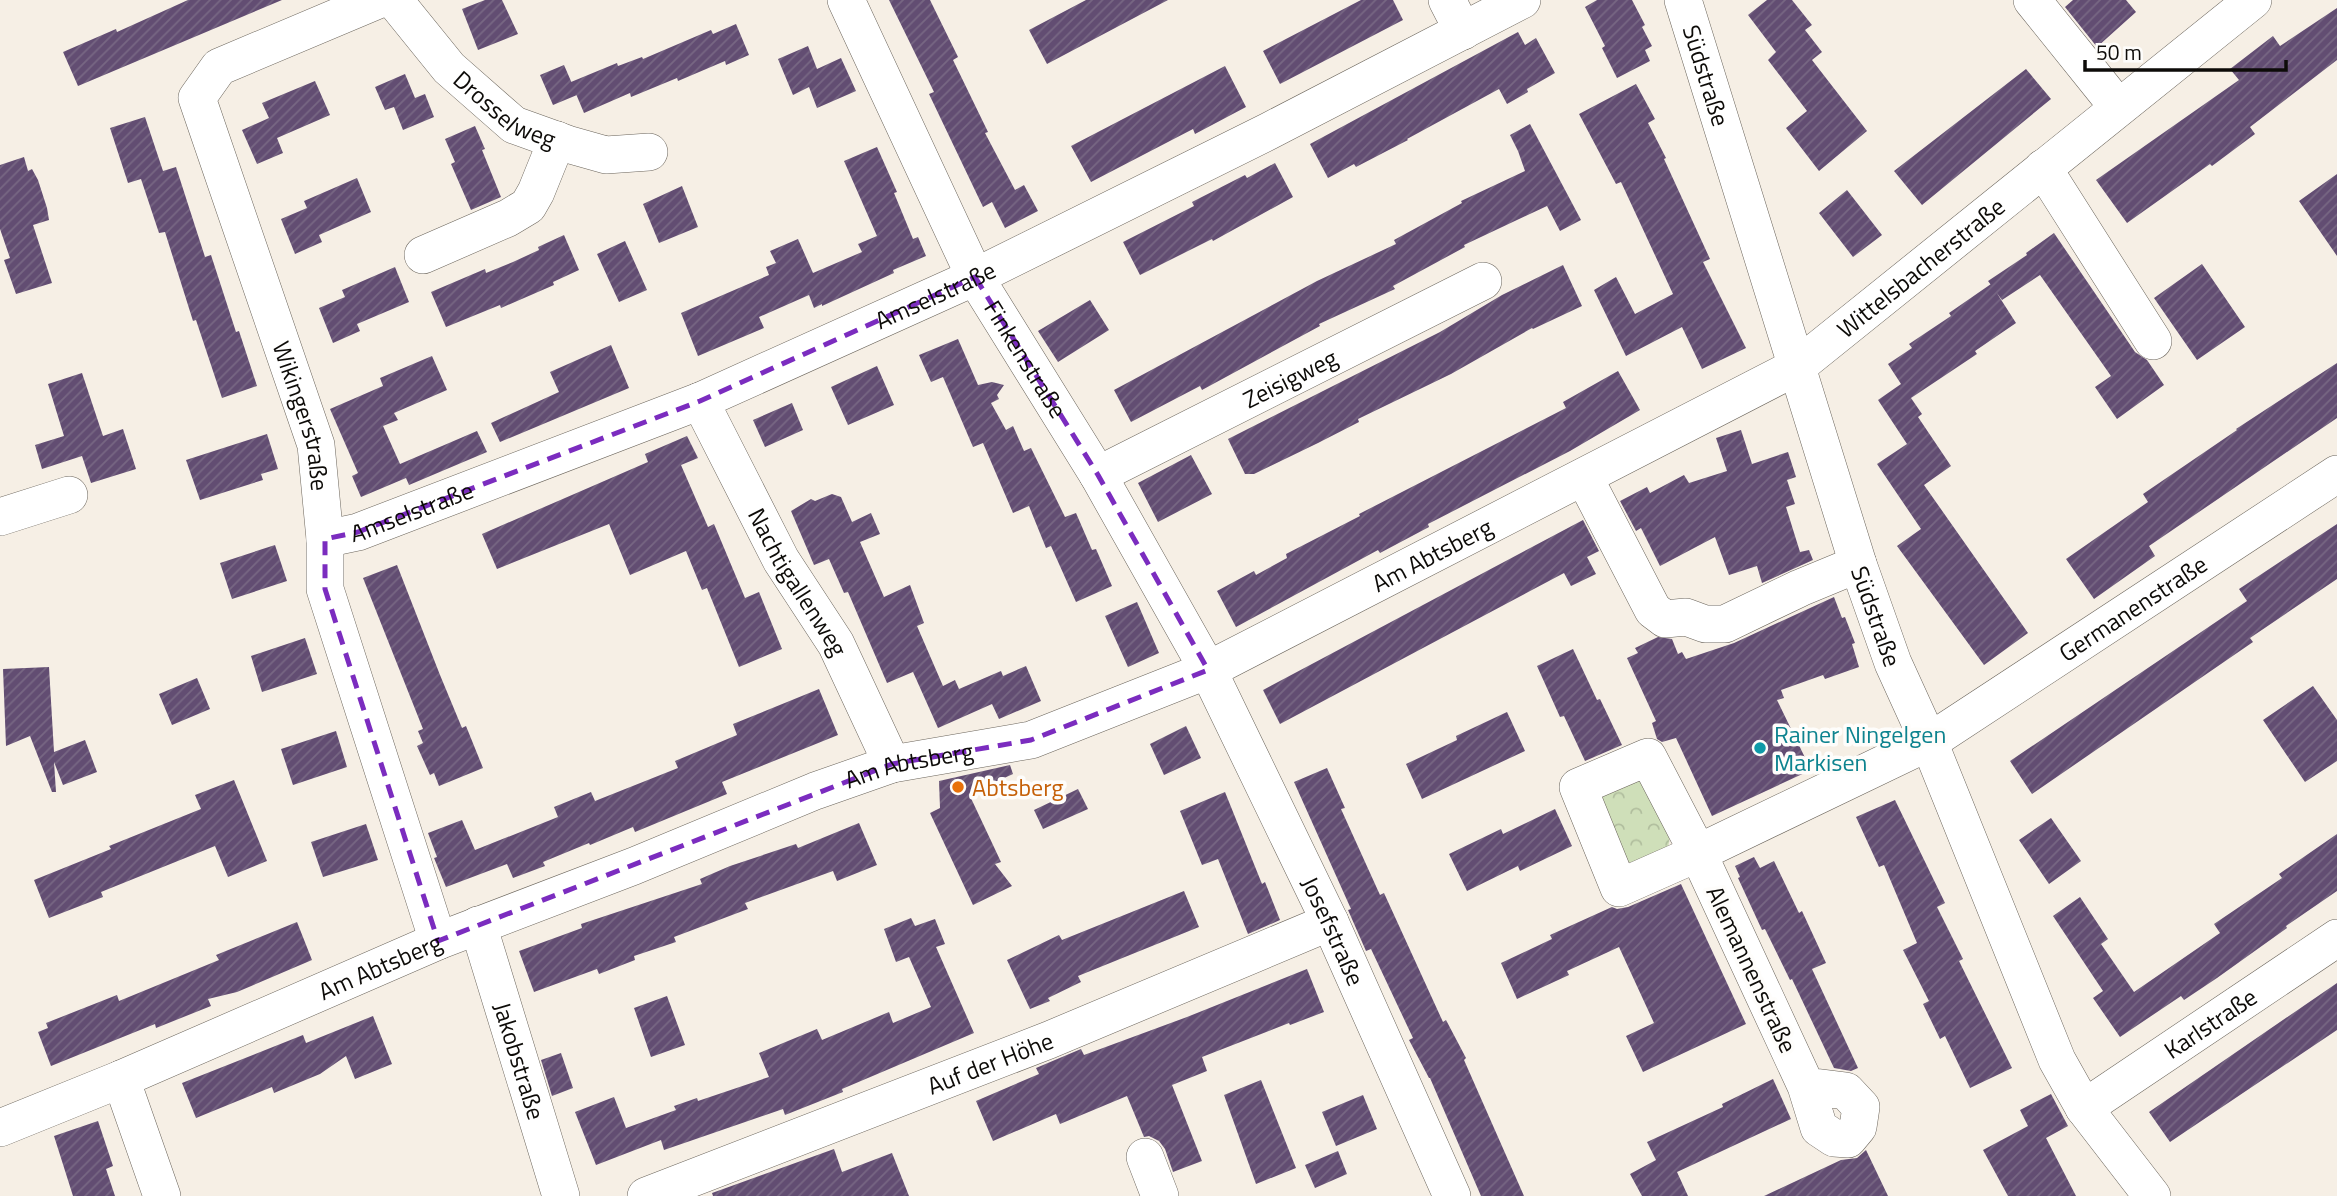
<svg xmlns="http://www.w3.org/2000/svg" width="2337" height="1196" font-family="'Titillium Web',sans-serif">
<style>
.park{fill:url(#park-crowns)}
.building{fill:url(#building-hatch)}
.lines{fill:none;stroke-linecap:round;stroke-linejoin:round}
.minor-casing{stroke:#6b655c;stroke-width:38}
.minor{stroke:#fff;stroke-width:37}
.marked{fill:none;stroke:#7b2cbf;stroke-width:5;stroke-dasharray:14 9;stroke-linejoin:round}
.culture-dot{fill:#0f9aa8;stroke:#fefdfb;stroke-width:2.5}
.food-dot{fill:#e8710a;stroke:#fefdfb;stroke-width:2.5}
.labels{text-anchor:middle;dominant-baseline:central;stroke-width:7;stroke-linejoin:round;paint-order:stroke}
.street-label{font-size:24px;fill:#0d0b08;stroke:#fefdfb}
.culture-label{font-size:24px;fill:#0d838f;stroke:#fefdfb;text-anchor:start}
.food-label{font-size:24px;fill:#c56008;stroke:#fefdfb;text-anchor:start}
</style>
<defs>
<pattern id="park-crowns" width="20" height="18" patternUnits="userSpaceOnUse" patternTransform="scale(1.75)"><rect width="20" height="18" fill="#cfdfb9"/><path d="M2 6a3 3 0 1 1 6 0M12 15a3 3 0 1 1 6 0" fill="none" stroke="#b1be9e"/></pattern>
<pattern id="building-hatch" width="6" height="6" patternUnits="userSpaceOnUse" patternTransform="scale(1.75)"><rect width="6" height="6" fill="#624d72"/><path d="M-1 1l2-2M0 6l6-6M5 7l2-2" fill="none" stroke="#776783"/></pattern>
</defs>
<rect width="100%" height="100%" fill="#f6efe5"/>
<path class="park" d="M1633 777C1646 783 1650 795 1656 807 1666 825 1682 847 1653 858 1643 861 1637 864 1626 862L1599 796Z"/>
<path class="building" d="M188 0H282L78 86 63 52 116 29 117 32Z
M485 0H502L518 34 478 50 462 9Z
M889 0H930L958 57 953 60 988 132 985 133 1015 190 1024 185 1038 211 1005 228 992 202 983 207 929 94 934 92Z
M1086 0H1168L1047 64 1029 30Z
M1361 0H1393L1403 20 1280 84 1263 51Z
M1597 0H1632L1645 25 1642 27 1652 46 1645 50 1650 61 1617 78 1602 48 1605 46 1585 7Z
M1767 0H1792L1812 25 1805 30 1822 52 1812 60 1867 131 1819 171 1786 128 1807 111 1768 60 1776 52 1748 15Z
M2073 0H2126L2136 12 2097 47 2065 7Z
M2337 8V60L2250 127 2255 134 2212 166 2210 164 2127 223 2096 180 2239 80 2230 69 2273 36 2280 46Z
M736 24 749 55 726 65 725 61 678 81 677 78 631 97 630 93 584 113 571 82 617 63 618 66 642 57 643 59 711 30 713 34Z
M1518 32 1525 45 1536 38 1555 73 1527 89 1528 92 1507 104 1499 89 1407 139 1408 140 1356 167 1354 164 1328 178 1310 144Z
M808 46 817 69 841 58 856 91 817 108 809 87 793 95 778 59Z
M564 65 577 95 553 105 540 75Z
M1225 66 1246 107 1195 134 1193 129 1091 182 1071 146Z
M2026 69 2051 99 1922 205 1894 171Z
M405 74 415 98 425 94 434 117 403 130 394 107 385 110 375 87Z
M315 81 330 115 277 138 283 153 257 164 242 130 269 118 262 103Z
M1636 84 1655 119 1648 123 1666 158 1664 159 1710 259 1703 262 1746 348 1702 369 1682 327 1626 356 1594 290 1616 277 1635 314 1673 294 1621 182 1616 184 1579 114Z
M145 117 163 171 176 167 205 257 211 255 236 332 239 331 257 386 222 398 196 320 193 321 165 232 159 233 141 179 128 183 110 128Z
M1530 124 1581 220 1560 231 1547 206 1464 245 1465 247 1393 286 1395 289 1319 324 1320 326 1202 390 1200 386 1131 422 1114 390 1317 281 1396 244 1394 240 1462 203 1461 201 1525 171 1518 151 1510 135Z
M475 126 485 149 482 150 501 197 471 210 451 164 455 162 445 139Z
M877 147 897 192 894 193 913 239 918 237 926 256 893 270 894 273 822 306V304L814 308 809 295 759 317 764 328 698 356 681 313 769 275 766 267 776 263 770 251 798 239 813 273 862 252 858 244 877 236 844 161Z
M24 157 28 171 32 169 38 180 47 208 49 220 33 225 52 283 16 294 4 260 10 258 0 229V165Z
M1275 163 1293 197 1213 241 1212 239 1140 275 1123 242 1194 206 1192 202 1245 175 1247 178Z
M2337 174V256L2299 201Z
M357 178 371 212 319 235 322 242 295 254 281 219 307 208 304 201Z
M682 186 698 227 659 243 643 204Z
M1847 190 1882 235 1853 257 1819 213Z
M2054 233 2135 352 2147 360 2164 385 2117 419 2095 387 2111 376 2040 275 2002 300 1988 281 2027 255 2026 253Z
M564 235 579 270 553 282 554 285 501 308 500 305 446 327 431 292 485 269 486 273 513 262 539 250 538 247Z
M625 241 647 290 619 302 597 254Z
M2202 264 2245 327 2197 360 2154 298Z
M1563 265 1582 306 1533 329 1532 328 1451 374 1358 419 1359 422 1318 443 1254 474H1245L1228 439 1440 332 1502 295Z
M395 267 409 302 357 324 360 331 333 343 319 308 345 297 342 290Z
M1991 284 2016 323 1975 351 1977 354 1911 398 1922 414 1918 417 1951 466 1924 485 2028 633 1984 665 1897 546 1921 529 1877 464 1907 444 1878 400 1901 384 1888 364 1912 348 1909 344 1951 316 1949 313Z
M1090 300 1109 330 1058 362 1038 331Z
M958 339 978 385 992 382 1004 385 997 395 999 399 991 403 1006 430 1013 426 1024 451 1031 448 1065 517 1076 513 1092 550 1096 549 1112 586 1076 602 1051 546 1046 548 1029 506 1013 513 983 443 973 447 943 377 931 382 919 355Z
M611 345 629 388 500 442 491 423 559 392 550 372Z
M432 356 447 390 394 413 398 420 383 426 400 464 477 431 487 452 409 485 406 478 361 497 352 476 358 473 330 409 383 386 380 378Z
M2337 363V418L2149 546 2155 556 2094 599 2066 559 2148 502 2143 494 2237 430 2236 429Z
M877 366 894 405 848 425 831 387Z
M1618 371 1640 410 1570 451 1428 524 1429 527 1380 553 1378 550 1236 627 1217 591 1254 571 1256 575 1287 558 1286 554 1360 516 1359 514 1566 408 1563 402Z
M82 373 103 436 123 429 136 469 91 483 82 456 42 469 35 445 64 436 48 384Z
M792 403 803 430 765 447 753 420Z
M1741 430 1752 464 1788 452 1796 477 1787 480 1795 504 1786 507 1800 552 1809 550 1813 560 1762 583 1757 566 1729 575 1715 537 1660 566 1641 528 1636 531 1620 501 1647 487 1650 493 1684 475 1689 483 1727 471 1716 438Z
M267 434 278 469 261 474 263 480 200 500 186 460Z
M687 436 698 458 681 465 708 527 714 524 745 598 759 592 782 649 739 667 707 588 702 590 686 551 630 575 609 524 497 569 482 534 648 462 645 454Z
M1191 455 1212 494 1158 522 1138 483Z
M832 494 841 497 852 522 871 513 880 534 860 542 884 597 910 585 924 623 917 626 943 686 955 680 959 689 1001 671 1003 676 1026 666 1041 701 999 719 992 704 938 728 913 672 887 683 848 592 844 593 829 559 814 565 791 511 811 499 815 501Z
M1583 520 1599 551 1587 557 1596 574 1571 586 1564 573 1280 724 1263 690Z
M2337 524V579L2250 638 2253 642 2032 794 2010 761 2247 601 2239 589Z
M275 545 287 581 232 599 220 563Z
M397 565 440 675 462 728 466 726 483 768 439 786 434 773 430 775 417 746 423 743 418 731 423 729 363 578Z
M1834 597 1842 618 1845 617 1855 643 1852 644 1859 667 1825 679 1823 675 1781 690 1784 698 1777 700 1811 770 1712 816 1676 738 1662 742 1657 739 1652 723 1656 721 1627 658 1638 653 1635 648 1658 637 1672 639 1678 654 1682 652 1686 659 1734 643Z
M1137 602 1159 653 1128 667 1105 616Z
M305 638 317 674 262 692 251 656Z
M1573 649 1597 700 1600 699 1622 745 1585 761 1564 716 1560 717 1537 666Z
M49 667 54 752 85 740 97 772 63 785 54 762 56 792H52L30 736 6 746 3 669Z
M197 678 210 709 172 725 159 694Z
M2313 686 2337 720V761L2305 782 2263 720Z
M819 689 838 735 722 782 727 794 635 832 633 827 590 845 589 843 543 862 545 866 513 878 507 864 446 887 434 858 437 857 428 833 462 820 475 850 558 817 554 807 591 792 595 801 678 768 675 761 737 735 733 724Z
M1507 712 1525 751 1422 799 1406 764 1457 740 1456 736Z
M1186 726 1201 758 1164 775 1150 744Z
M336 731 347 767 293 785 281 749Z
M1010 765 1013 774 969 794 1001 862 995 864 1012 886 973 905 930 813 940 808 939 781Z
M1327 768 1345 808 1341 809 1380 895 1384 893 1443 1022 1446 1020 1466 1058 1464 1060 1524 1196H1481L1430 1078H1429L1409 1040 1413 1038 1371 949 1366 951 1348 910 1351 909 1294 782Z
M234 780 267 861 228 877 215 846 101 892 103 897 49 918 34 880 111 849 109 846 201 809 195 795Z
M1078 789 1088 809 1043 829 1034 810Z
M1225 792 1262 884 1265 882 1280 920 1248 934 1218 859 1202 865 1180 811Z
M1895 800 1945 903 1937 907 1963 959 1959 961 2012 1068 1970 1088 1945 1036 1940 1039 1923 1004 1929 1001 1903 950 1917 943 1884 865 1879 867 1856 817Z
M1555 809 1572 846 1520 871 1518 866 1467 891 1449 854 1501 829 1503 834Z
M2051 818 2081 861 2049 884 2019 840Z
M859 823 877 865 837 881 833 871 745 903 748 909 674 937 676 942 634 956 635 960 599 974 597 969 534 992 519 951 582 928 581 924 702 884 700 879 730 866 796 844 798 848Z
M366 824 378 860 323 877 311 842Z
M2337 834V891L2286 926 2287 928 2217 978 2184 1000 2181 996 2120 1037 2093 998 2103 991 2053 916 2080 897 2108 939 2101 944 2134 992 2220 933 2214 924 2282 878 2279 874Z
M1754 857 1760 868 1774 861 1799 913 1802 911 1826 963 1812 969 1858 1068 1851 1071 1834 1068 1792 979 1790 980 1765 929 1762 930 1738 878 1740 877 1735 866Z
M1681 884 1746 1024 1643 1072 1626 1036 1654 1023 1619 947 1567 971 1569 975 1517 999 1501 963 1552 939 1550 935 1612 907 1617 909 1628 907Z
M1184 891 1199 927 1078 976 1081 982 1048 998 1050 1001 1030 1009 1007 960 1059 935 1062 940Z
M911 918 915 926 935 919 945 944 936 947 974 1033 842 1089 843 1092 785 1115 783 1109 664 1150 661 1140 596 1165 575 1112 614 1097 626 1128 676 1110 674 1106 697 1098 698 1101 769 1077 759 1053 817 1029 822 1040 889 1012 893 1023 931 1007 909 957 896 962 884 929Z
M297 922 312 960 237 992 208 999 211 1006 156 1028 155 1024 51 1066 38 1032 48 1028 46 1023 117 995 119 1001 219 960 216 955Z
M1307 969 1324 1012 1290 1025 1289 1023 1202 1057 1207 1071 1172 1085 1202 1161 1173 1172 1165 1149 1159 1141 1149 1136 1144 1137 1127 1096 1060 1124 1056 1114 993 1141 976 1101 1039 1074 1036 1068 1081 1049 1084 1055 1187 1017Z
M2337 983V1030L2170 1142 2149 1112Z
M667 996 685 1045 651 1057 634 1008Z
M373 1016 392 1064 355 1079 346 1056 320 1074 274 1093 272 1087 196 1118 182 1083 303 1035 306 1043Z
M561 1053 573 1088 552 1096 541 1060Z
M1773 1079 1791 1119 1677 1172 1688 1196H1642L1630 1174 1656 1160 1647 1142 1723 1107 1722 1104Z
M1261 1080 1296 1168 1256 1184 1224 1095Z
M2051 1094 2068 1126 2046 1138 2076 1196H2008L1983 1150 2028 1126 2020 1110Z
M1363 1095 1377 1129 1336 1146 1322 1112Z
M98 1121 113 1166 106 1169 115 1196H73L54 1136Z
M834 1149 842 1172 892 1153 909 1196H713L712 1193Z
M1866 1150 1888 1196H1764L1841 1160 1857 1158Z
M1338 1151 1347 1174 1315 1188 1305 1165Z"/>
<g class="lines">
<defs>
<g id="minor">
<path id="s1" d="M378 0 219 67 197 98 316 445 325 539V589L438 941"/>
<path id="s2" d="M394 0 449 68 514 125 567 144 606 155 649 152"/>
<path id="s3" d="M846 0 975 277 1098 475 1208 670 1330 922 1452 1196"/>
<path d="M1447 0 1463 31"/>
<path id="s4" d="M1683 0 1858 564 1893 663 1929 742 2057 1060 2084 1108 2152 1196"/>
<path d="M2032 0 2118 107"/>
<path d="M2043 168 2153 341"/>
<path d="M423 255 508 218 528 206 536 192 557 140"/>
<path id="s5" d="M700 401 781 560 836 644 892 764"/>
<path id="s6" d="M1098 475 1483 281"/>
<path d="M1584 477 1653 610 1665 619 1686 617 1705 624H1725L1800 588 1858 564"/>
<path d="M0 517 69 495"/>
<path id="s7" d="M325 539 358 532 700 401 975 277 1269 131 1522 0"/>
<path d="M1648 757 1698 853 1619 888 1578 787Z"/>
<path id="s8" d="M478 925 561 1196"/>
<path d="M121 1079 162 1196"/>
<path id="s9" d="M1806 1086 1846 1091 1861 1107 1858 1127 1848 1139 1834 1138 1819 1128 1806 1086 1698 853 1929 742 2337 474"/>
<path id="s10" d="M2084 1108 2337 938"/>
<path id="s11" d="M0 1128 121 1079 438 941 634 866 815 791 892 764 1031 740 1208 670 1798 366 2253 0"/>
<path d="M1145 1157 1160 1196"/>
<path id="s12" d="M646 1196 1049 1040 1330 922"/>
</g>
</defs>
<use href="#minor" class="minor-casing"/>
<use href="#minor" class="minor"/>
</g>
<path class="marked" d="M975 277 1098 475 1208 670 1031 740 892 764 438 941 325 589V539L358 532 700 401Z"/>
<circle class="culture-dot" cx="1760" cy="748" r="7"/>
<circle class="food-dot" cx="958" cy="787" r="7"/>
<g class="labels">
<g class="street-label">
<text stroke="none"><textPath href="#s4" startOffset="79">Südstraße</textPath></text>
<text stroke="none"><textPath href="#s2" startOffset="158">Drosselweg</textPath></text>
<text stroke="none"><textPath href="#s11" startOffset="2116">Wittelsbacherstraße</textPath></text>
<text stroke="none"><textPath href="#s7" startOffset="658">Amselstraße</textPath></text>
<text stroke="none"><textPath href="#s3" startOffset="402">Finkenstraße</textPath></text>
<text stroke="none"><textPath href="#s6" startOffset="215">Zeisigweg</textPath></text>
<text stroke="none"><textPath href="#s1" startOffset="546">Wikingerstraße</textPath></text>
<text stroke="none"><textPath href="#s7" startOffset="91">Amselstraße</textPath></text>
<text stroke="none"><textPath href="#s11" startOffset="1547">Am Abtsberg</textPath></text>
<text stroke="none"><textPath href="#s5" startOffset="206">Nachtigallenweg</textPath></text>
<text stroke="none"><textPath href="#s9" startOffset="931">Germanenstraße</textPath></text>
<text stroke="none"><textPath href="#s4" startOffset="646">Südstraße</textPath></text>
<text stroke="none"><textPath href="#s11" startOffset="980">Am Abtsberg</textPath></text>
<text stroke="none"><textPath href="#s3" startOffset="1052">Josefstraße</textPath></text>
<text stroke="none"><textPath href="#s11" startOffset="413">Am Abtsberg</textPath></text>
<text transform="translate(1752 969) rotate(65)">Alemannenstraße</text>
<text stroke="none"><textPath href="#s10" startOffset="152">Karlstraße</textPath></text>
<text stroke="none"><textPath href="#s8" startOffset="142">Jakobstraße</textPath></text>
<text stroke="none"><textPath href="#s12" startOffset="369">Auf der Höhe</textPath></text>
</g>
<g class="culture-label">
<text x="1774" y="734">Rainer Ningelgen<tspan x="1774" dy="28">Markisen</tspan></text>
</g>
<g class="food-label">
<text x="972" y="787">Abtsberg</text>
</g>
</g>
<path d="M2085 60v10h201v-10" fill="none" stroke="#0d0b08" stroke-width="3.5"/>
<text x="2096" y="60" font-size="21" fill="#0d0b08" stroke="#fefdfb" stroke-width="5" paint-order="stroke">50 m</text>
</svg>
